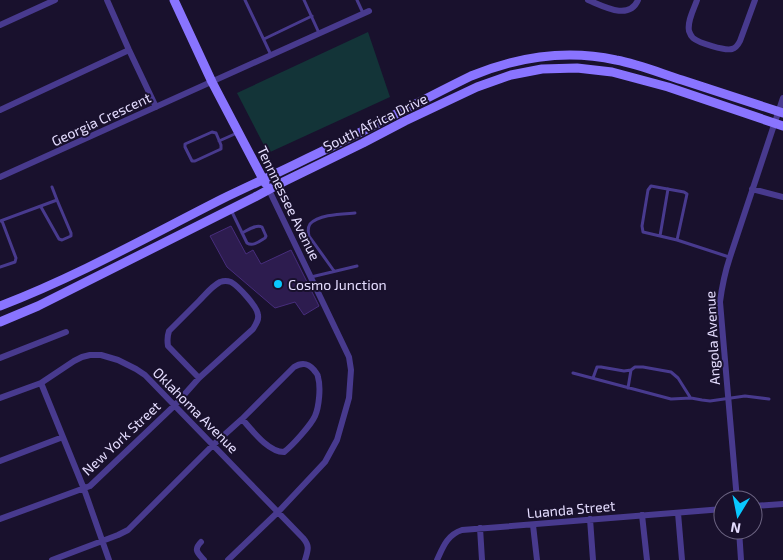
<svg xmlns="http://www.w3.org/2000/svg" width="783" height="560" font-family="'Exo 2',sans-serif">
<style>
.green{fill:#133438}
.building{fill:#2d1c4f;stroke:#472d7c}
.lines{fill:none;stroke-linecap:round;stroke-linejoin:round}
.lane{stroke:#483a8e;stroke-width:3}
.street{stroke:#483a8e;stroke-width:6}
.secondary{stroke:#8974ff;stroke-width:9}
.poi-dot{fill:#09c8ff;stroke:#19112d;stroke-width:2}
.labels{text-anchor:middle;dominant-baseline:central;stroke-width:4;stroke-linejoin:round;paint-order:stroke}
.street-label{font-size:14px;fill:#e5ddff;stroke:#19112d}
.poi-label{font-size:14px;fill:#e5ddff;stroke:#19112d;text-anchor:start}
</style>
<rect width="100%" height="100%" fill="#19112d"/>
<path class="green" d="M368 32 390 97 268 153 237 93Z"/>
<path class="building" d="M231 226 246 254 253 250 261 264 291 250 319 306 304 315 295 302 275 308 227 267 210 236Z"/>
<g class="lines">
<path class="lane" d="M245 0 271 55
M304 0 319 33
M357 0 363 13
M264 39 312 16
M212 132 216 133 221 145V149L195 161H192L185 147V144Z
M219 141 237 133
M52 187 57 200
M231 210 247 243C253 247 260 241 265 238L266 236 262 227C256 224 248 230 242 233
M0 221 57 200 71 233V236L62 240 59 239 41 207
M660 236 668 189
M677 240 687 194 684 192 651 186 648 190 642 226 643 232 677 240 729 257
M0 267 15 262 16 258 2 221
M334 271 309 236C308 232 308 227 310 224 319 214 343 214 355 213
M311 277 357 266
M573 373 671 399 691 398 702 400 710 401 745 396 769 399
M593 378 597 367H601L624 371 631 370 635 367H643L671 372 678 378 690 397
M628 388 631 370"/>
<path class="street" d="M107 0 129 50 156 107
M588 0C603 6 629 21 638 0
M697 0C694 9 687 21 689 31 690 34 691 36 693 38 699 43 725 51 732 49 736 48 738 45 740 41L755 0
M0 25 55 0
M0 110 129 50
M0 177 369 11
M752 189 783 197
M0 358 66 332
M41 383 84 489 109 560
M0 398 41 383 74 361 82 357 90 355H101L118 360 136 369 145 375 303 538C310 546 308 550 305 560
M0 461 63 437
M737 500 720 302C722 286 725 272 730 257L783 98
M753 506 783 504
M678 513 682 560
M642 515 647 560
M0 519 90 486 175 405 199 378 253 329C256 324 259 320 258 315 258 307 238 286 231 282 228 281 223 281 220 282 212 286 205 295 199 301 189 311 179 321 169 331 167 337 167 340 168 346L199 378
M590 519 593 560
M533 525 537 560
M480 528 482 560
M739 530 741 560
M201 542C193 550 198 553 204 560
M52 560 118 535 128 530 213 445 242 419 294 367C302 362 308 363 314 370 316 373 318 374 318 377 321 387 319 407 315 416 311 425 292 446 284 452 268 452 252 430 242 419
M228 560 279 511 325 462 337 440 349 398 351 370 349 357 269 190
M437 560C443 547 447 535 462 530L723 509"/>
<path class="secondary" d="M174 0 212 82 265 183
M0 306C76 277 149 236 222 199 251 185 280 172 308 158 363 132 416 103 471 76 517 57 566 49 616 60 638 64 660 73 682 80 716 91 749 102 783 113
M0 322 38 306 255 197 279 184 363 143 405 121 477 87 511 75 542 69 577 68 612 72 668 87 783 126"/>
</g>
<circle class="poi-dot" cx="278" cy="284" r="5"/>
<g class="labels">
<g class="street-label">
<text transform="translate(101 119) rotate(-25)">Georgia Crescent</text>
<text transform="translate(375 122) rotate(-26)">South Africa Drive</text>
<text transform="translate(289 203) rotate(64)">Tennnessee Avenue</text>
<text transform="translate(712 338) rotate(-93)">Angola Avenue</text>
<text transform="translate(196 410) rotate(45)">Oklahoma Avenue</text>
<text transform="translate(121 438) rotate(-43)">New York Street</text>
<text transform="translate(571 509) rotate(-5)">Luanda Street</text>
</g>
<g class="poi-label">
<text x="288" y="284">Cosmo Junction</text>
</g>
</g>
<g transform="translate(738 515) rotate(190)"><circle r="24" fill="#19112d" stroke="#6b6381"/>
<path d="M0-4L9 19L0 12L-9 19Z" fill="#09c8ff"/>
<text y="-8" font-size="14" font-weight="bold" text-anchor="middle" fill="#e5ddff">N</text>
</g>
</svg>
